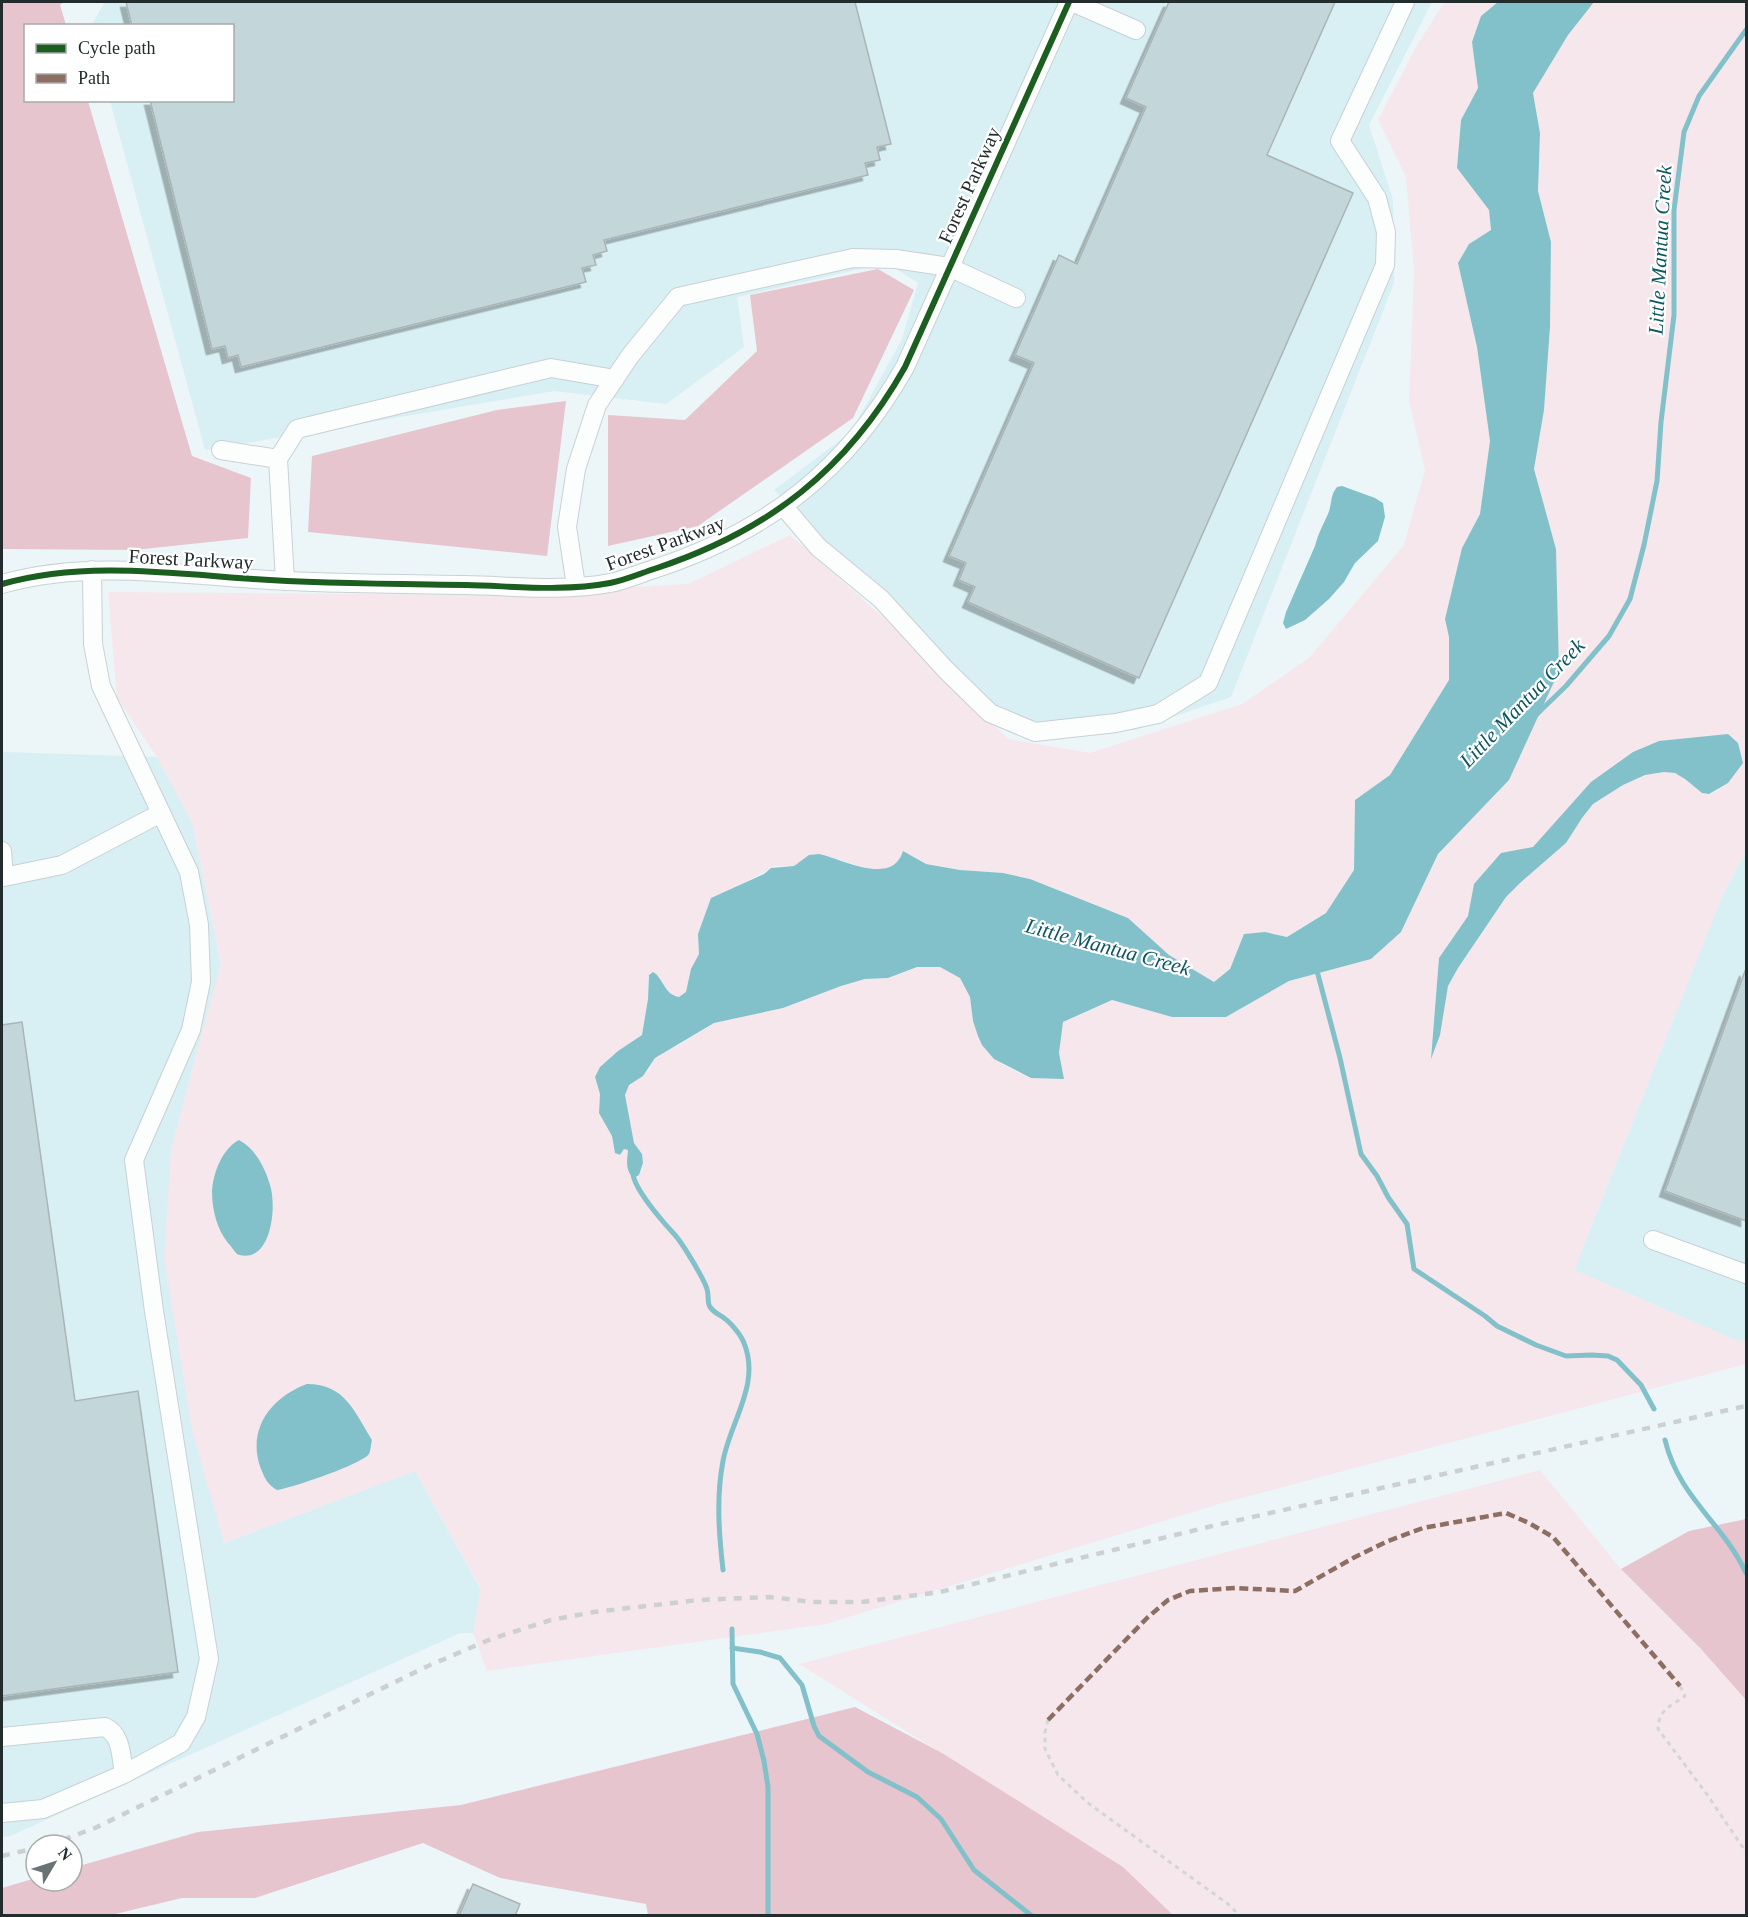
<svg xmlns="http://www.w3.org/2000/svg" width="1748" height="1917" font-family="Georgia,serif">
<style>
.built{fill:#d8eff3}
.green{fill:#f6e7ec;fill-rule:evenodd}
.forest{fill:#e6c5cf}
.water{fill:#83c1ca}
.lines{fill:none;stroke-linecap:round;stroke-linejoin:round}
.stream{stroke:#83c1ca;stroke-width:5}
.building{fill:#c3d7da;stroke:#acb4b6;stroke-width:1.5;filter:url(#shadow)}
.minor-casing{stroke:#c8d1d3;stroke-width:20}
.path{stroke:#d3d6d6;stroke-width:3;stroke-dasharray:4.5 4.5;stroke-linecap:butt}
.minor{stroke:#fcfefe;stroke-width:18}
.rail{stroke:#cdd0d0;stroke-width:4.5;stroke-dasharray:8 8;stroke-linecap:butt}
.quiet{stroke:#8d6e63;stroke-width:4.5;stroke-dasharray:9 4.5;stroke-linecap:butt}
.cycleway-casing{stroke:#fff;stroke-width:10}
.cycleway{stroke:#1b5e20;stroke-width:6}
.labels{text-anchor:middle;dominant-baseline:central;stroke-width:4.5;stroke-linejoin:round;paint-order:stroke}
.street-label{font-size:20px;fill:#232c2d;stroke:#fff}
.water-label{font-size:21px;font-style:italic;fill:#0c5760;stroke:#fff}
</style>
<defs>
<filter id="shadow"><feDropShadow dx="-5.5" dy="5.5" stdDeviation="0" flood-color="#0004"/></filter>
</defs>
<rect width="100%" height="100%" fill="#ecf6f8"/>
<path class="built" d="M105 2H1432L1369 125 1393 200 1394 283 1231 697 1135 730H1008L774 490 851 432 902 339 918 283 887 263 737 297 744 347 666 404 554 391 205 450 110 101 232 100V26H91Z
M2 752 157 757 192 822 221 964 171 1150 224 1543 415 1471 481 1590 473 1633H460L10 1836 2 1837Z
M1746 851V1339L1738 1341 1574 1270 1723 894Z"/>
<path class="green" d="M1444 2H1498L1481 16 1472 42 1478 88 1461 120 1457 168 1489 210 1491 230 1469 244 1458 263 1477 347 1490 441 1480 514 1462 548 1445 619 1449 637V680L1390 775 1355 800 1354 870 1326 913 1287 937 1265 932 1245 934 1230 969 1214 982 1169 955 1128 918 1030 879 1003 873 960 870 926 864 903 851C887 893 838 849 809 855L794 866H775L726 892 714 896 707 910 698 934 699 954 686 992 679 997 674 996 667 990 656 974 653 972 648 977V999L642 1035 618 1051 600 1067 597 1084 600 1094 599 1112 612 1136 615 1153 620 1156 625 1148 628 1150C627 1160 625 1172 634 1178L639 1175 643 1168 639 1149 634 1143 625 1102 626 1090 629 1085 649 1070 655 1058 665 1051 681 1044 714 1023 783 1008 841 986 865 979 888 978 917 967 941 966 960 978 970 997 973 1021 982 1045 1003 1065 1031 1078H1064L1059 1053 1063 1022 1112 1000 1172 1017H1226L1289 981 1371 959 1401 932 1438 854 1509 780 1556 549 1534 469 1544 410 1550 327 1551 242 1538 191 1540 133 1533 93 1568 35 1594 2H1746V851L1723 894 1574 1270 1738 1341 1746 1339V1364L1219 1504 826 1624 487 1671 473 1633 481 1589 415 1471 224 1543 192 1431 164 1257 171 1150 221 963 192 822 157 757 117 698 108 592 496 595 688 584 790 535 886 620 1008 739 1090 753 1242 704 1309 658 1404 545 1425 470 1409 401 1414 272 1406 177 1378 120 1415 49ZM1738 743 1717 791 1710 794 1702 793 1685 779 1675 773 1664 772 1645 775 1623 785 1593 804 1582 818 1566 843 1520 883 1506 897 1458 968 1448 986 1431 1056 1439 958 1468 916 1474 884 1533 848 1591 782Z
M1540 1470 1621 1569 1701 1649 1746 1700V1915H1173L1123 1867 799 1664Z"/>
<path class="forest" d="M2 2H64L60 5 66 25 26 26V100L88 101 192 456 251 478 248 538 134 550 2 549Z
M878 269 914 290 853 418 698 526 608 546V415L685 420 757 351 750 295Z
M566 401 547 556 308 532 312 456 497 410Z
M1746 1519V1700L1701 1649 1621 1569 1689 1531Z
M855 1707 942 1753 1123 1867 1173 1915H648L646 1904 500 1878 423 1843 255 1898H182L111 1915H2V1888L36 1878V1881H72V1868L198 1832 461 1805Z"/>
<path class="water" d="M1498 2H1594L1568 35 1533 93 1540 133 1538 191 1551 242 1550 327 1544 410 1534 469 1556 549 1559 671 1509 780 1438 854 1401 932 1371 959 1289 981 1226 1017H1172L1112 1000 1063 1022 1059 1053 1064 1079 1031 1078 994 1059 982 1045 978 1036 973 1021 970 997 960 978 940 967H917L888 978 865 979 841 986 783 1008 714 1023 655 1058 643 1076 629 1085 625 1095 634 1143 642 1154 643 1163 639 1175 634 1178C625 1172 627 1160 628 1150L624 1149 620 1155 615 1153 612 1136 599 1113 600 1094 595 1077 600 1067 618 1051 642 1035 648 999 649 975 653 972 656 974C664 982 666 995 679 997L686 992 691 969 699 954 698 934 711 898 764 874 771 868 794 866 809 855 819 854C843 859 892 887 903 851L926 864 960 870 1003 873 1030 879 1128 918 1169 955 1214 982 1230 969 1244 934 1265 932 1287 937 1326 913 1354 870 1355 800 1390 775 1449 680V637L1445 619 1462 548 1480 514 1490 441 1477 347 1458 263 1469 244 1491 230 1489 210 1457 168 1461 120 1478 88 1472 42 1481 16Z
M1342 486 1375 498 1383 503 1385 517 1378 541 1355 563 1344 582 1329 599 1305 620 1286 629 1283 623 1286 612 1315 546C1318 534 1323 525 1328 514 1332 505 1330 495 1337 487Z
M1728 734 1738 743 1743 763 1728 783 1709 794 1702 793 1685 779 1675 773 1664 772 1645 775 1623 785 1593 804 1582 818 1566 843 1520 883 1506 897 1458 968 1448 986 1440 1035 1431 1059 1439 958 1468 916 1474 884 1501 853 1533 847 1591 782 1633 752 1659 741Z
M239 1140C255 1148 265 1168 270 1185 276 1203 273 1248 251 1255 246 1256 241 1256 237 1254 234 1251 231 1246 228 1243 217 1229 212 1210 212 1191 213 1173 222 1149 239 1140Z
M307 1384C345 1384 354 1411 372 1440 371 1443 371 1450 369 1454 362 1464 292 1488 277 1490 268 1485 265 1479 261 1469 246 1430 271 1397 307 1384Z"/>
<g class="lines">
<path class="stream" d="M1537 714 1566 686 1609 636 1630 599 1644 545 1657 481 1661 422 1674 315V210L1684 132 1699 96 1746 30
M1316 967 1340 1058 1361 1154 1377 1176 1388 1197 1407 1224 1414 1269 1485 1316 1497 1326 1536 1345 1566 1356 1592 1355 1608 1356 1617 1360 1641 1385 1654 1409
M633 1172C632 1187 664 1223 675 1235 683 1244 704 1279 707 1289 709 1295 707 1302 710 1307 714 1313 719 1314 724 1318 731 1323 741 1335 744 1343 761 1384 730 1422 723 1461 716 1498 719 1534 723 1570
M1665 1440C1679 1498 1723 1523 1746 1573
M732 1629 733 1684 757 1734 764 1761 768 1787V1916
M732 1648 760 1652 780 1658 802 1685 814 1726 819 1736 868 1772 917 1797 941 1819 974 1870 1032 1916"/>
</g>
<path class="building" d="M126 2H855L891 144 877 147 880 160 865 163 868 175 604 240 607 251 593 255 596 265 582 268 586 282 241 367 238 355 228 358 225 346 212 349 150 100H232V26H132Z
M1169 2H1335L1267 155 1353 193 1139 678 968 602 975 587 959 580 966 563 949 556 1034 363 1015 355 1059 255 1077 264 1146 107 1126 98Z
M1745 971 1746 972V1221L1665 1191Z
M22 1022 75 1401 138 1391 178 1672 2 1696V1025Z
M473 1884 520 1904 515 1916H459Z"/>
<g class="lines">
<defs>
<path id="minor" d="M1072 2 1136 30
M221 450 278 459
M784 507 818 547 881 599 946 670 990 713 1035 732 1116 723 1158 714 1208 683 1385 265 1386 232 1377 198 1340 141 1405 2
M285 581 278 459 297 429 551 368 615 379
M2 584C83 561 169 573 253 579 324 584 395 584 466 585 514 586 562 592 610 583 626 580 641 573 657 568 768 531 847 470 905 367L1069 2
M576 586 567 527 576 469 597 405 630 356 678 297 853 258 896 259 949 267 1016 298
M2 851 4 877 62 865 161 813
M1653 1240 1746 1274
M2 1737 105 1727C122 1735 121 1757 124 1774
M2 1813 43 1809 124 1774 181 1743 196 1717 209 1659 154 1311 134 1160 191 1030 201 982 199 925 189 872 101 686 93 644 92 570"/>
</defs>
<use href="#minor" class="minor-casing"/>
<path class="path" d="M1680 1686 1685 1696C1671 1706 1658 1710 1658 1729L1706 1793 1746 1852
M1048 1720 1045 1732V1749L1058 1775 1088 1803 1228 1904 1240 1916"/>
<use href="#minor" class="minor"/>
<path class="rail" d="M48 1845 95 1828 428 1666 491 1639 551 1620 594 1612 699 1600 770 1597 812 1602H861L940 1592 1208 1527 1746 1406
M2 1856 36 1848"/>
<path class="quiet" d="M1048 1720 1147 1618 1168 1600 1190 1591 1235 1588 1295 1591 1355 1557 1388 1541 1423 1528 1506 1513 1529 1523 1553 1537 1680 1686"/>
<defs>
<path id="cycleway" d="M2 584C83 561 169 573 253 579 324 584 395 584 466 585 514 586 562 592 610 583 626 580 641 573 657 568 768 531 847 470 905 367L1069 2"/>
</defs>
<use href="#cycleway" class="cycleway-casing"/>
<use href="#cycleway" class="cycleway"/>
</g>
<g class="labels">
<g class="street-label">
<text transform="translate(969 185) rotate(-66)">Forest Parkway</text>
<text transform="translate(665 543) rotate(-20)">Forest Parkway</text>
<text transform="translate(191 559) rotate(3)">Forest Parkway</text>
</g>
<g class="water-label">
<text transform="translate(1660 250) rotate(-87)">Little Mantua Creek</text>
<text transform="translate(1522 703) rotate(-46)">Little Mantua Creek</text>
<text transform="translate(1108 947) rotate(15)">Little Mantua Creek</text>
</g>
</g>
<rect width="1748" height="1917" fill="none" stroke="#232c2d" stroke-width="6"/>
<rect x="24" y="24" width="210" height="78" fill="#ffffff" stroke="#a7abab" stroke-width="1.5"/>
<rect x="36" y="44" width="30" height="9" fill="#1b5e20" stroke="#a7abab" stroke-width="1.5"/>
<text x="78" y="54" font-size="18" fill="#232c2d">Cycle path</text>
<rect x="36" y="74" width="30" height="9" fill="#8d6e63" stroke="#a7abab" stroke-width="1.5"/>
<text x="78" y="84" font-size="18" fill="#232c2d">Path</text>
<g transform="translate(54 1863) rotate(51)"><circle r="28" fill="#ffffff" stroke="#a7abab" stroke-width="1.5"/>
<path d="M0-4.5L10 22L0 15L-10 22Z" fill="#697374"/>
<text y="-9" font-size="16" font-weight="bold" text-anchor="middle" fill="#232c2d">N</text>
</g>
</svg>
